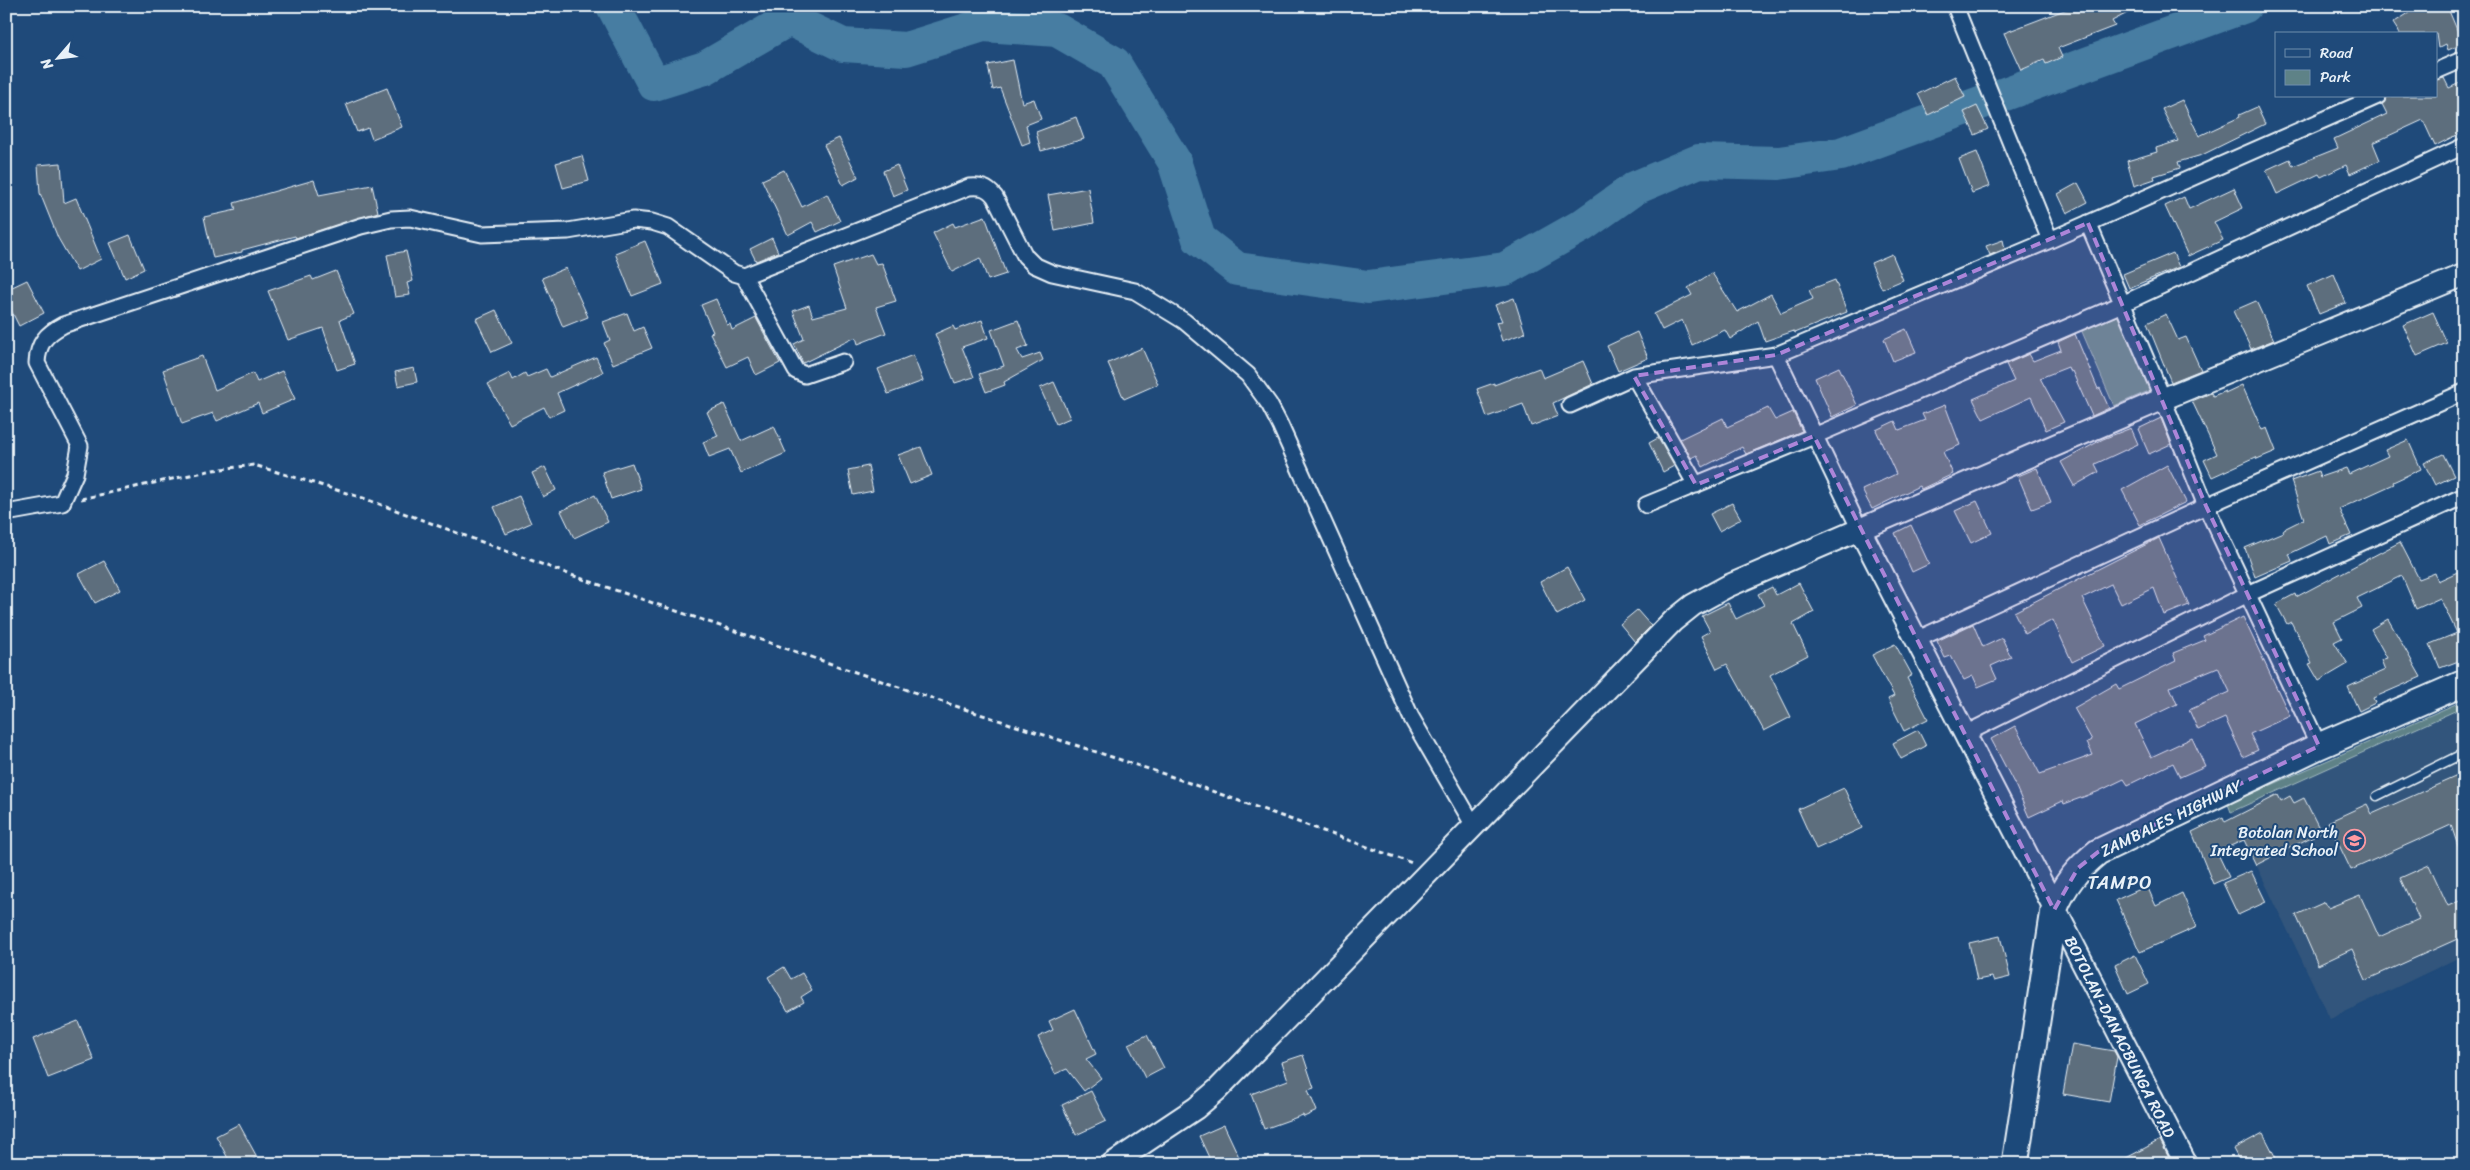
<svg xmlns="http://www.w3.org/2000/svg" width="2470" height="1170" font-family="Sriracha,sans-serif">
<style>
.built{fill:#32557b}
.green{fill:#5e8287;stroke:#a3bac0}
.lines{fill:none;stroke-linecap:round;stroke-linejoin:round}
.river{stroke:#467da2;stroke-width:34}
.building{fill:#5d6e7d;stroke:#e8f1f8}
.lane-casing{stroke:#e8f1f8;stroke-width:11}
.street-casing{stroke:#e8f1f8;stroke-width:19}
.secondary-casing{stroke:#e8f1f8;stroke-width:25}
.primary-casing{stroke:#e8f1f8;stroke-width:29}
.path{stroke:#e8f1f8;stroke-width:3;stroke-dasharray:5 4;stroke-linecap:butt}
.lane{stroke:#1f4a7a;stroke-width:8}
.street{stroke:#1f4a7a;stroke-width:15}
.secondary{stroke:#1f4a7a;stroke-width:21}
.primary{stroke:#1f4a7a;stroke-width:25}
.marked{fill:#ac85d9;fill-opacity:0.2;stroke:#ac85d9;stroke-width:4;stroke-dasharray:10 6;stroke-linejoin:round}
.labels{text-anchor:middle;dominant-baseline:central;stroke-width:4;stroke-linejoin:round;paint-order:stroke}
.street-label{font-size:16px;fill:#e8f1f8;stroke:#1f4a7a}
.poi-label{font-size:16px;fill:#e8f1f8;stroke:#1f4a7a;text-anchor:end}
.quarter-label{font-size:19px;letter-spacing:1px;fill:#e8f1f8;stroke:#1f4a7a}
</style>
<rect width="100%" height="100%" fill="#1f4a7a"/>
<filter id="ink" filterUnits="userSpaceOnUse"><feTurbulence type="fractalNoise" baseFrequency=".02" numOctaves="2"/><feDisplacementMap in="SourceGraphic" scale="10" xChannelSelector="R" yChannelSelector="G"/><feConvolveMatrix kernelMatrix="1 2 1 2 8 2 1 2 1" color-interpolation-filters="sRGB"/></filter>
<g filter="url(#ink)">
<path class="built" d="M2458 710 2464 714V955L2330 1019 2231 812Z"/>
<path class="green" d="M2118 311 2151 390 2114 406 2080 327Z
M2458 703 2464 705V714L2457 710 2231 812 2228 804Z"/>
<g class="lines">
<path class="river" d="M613 6 654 84 705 68 789 19 843 45 906 49 983 25 1057 30 1114 63 1174 161 1199 239 1237 269 1368 287 1505 269 1583 225 1635 188 1699 161 1779 163 1841 154 2245 6"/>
</g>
<path class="building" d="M2075 6H2141L2112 21 2115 26 2058 48 2062 57 2046 64 2044 60 2021 70 2004 33Z
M2420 6H2447L2463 44 2448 50 2446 44 2438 48 2436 34H2400L2393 23Z
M1013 60 1022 103 1034 99 1041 119 1026 125 1030 142 1022 145 1000 88 993 90 988 65Z
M1955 76 1965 97 1928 115 1918 94Z
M2444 78 2449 88 2464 81V131L2435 146 2423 120 2373 143 2380 160 2350 174 2346 165 2321 177 2319 174 2277 194 2266 170 2290 159 2293 166 2338 148 2334 139 2387 114 2382 104 2387 96H2436V80Z
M387 88 402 127 372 139 368 128 357 132 346 104Z
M2182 100 2199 136 2240 117 2239 115 2257 107 2265 124 2202 155 2178 162 2180 168 2154 176 2155 179 2134 186 2127 161 2157 152 2156 148 2178 141 2162 109Z
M1977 106 1988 129 1975 135 1964 112Z
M1076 117 1084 139 1041 151 1036 132Z
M839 138 858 177 843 185 824 145Z
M1977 152 1990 186 1972 193 1959 159Z
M582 156 589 181 563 188 556 163Z
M61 163 64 203 76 198 101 259 77 271 58 238 40 193 38 165Z
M897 165 907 190 893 196 883 171Z
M784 170 802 207 827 194 840 221 817 232 812 222 788 235 762 180Z
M314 180 319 195 372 185 378 212 296 238 295 236 242 250V252L213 258 204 217 236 210 234 203Z
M2078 183 2088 202 2067 213 2058 194Z
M1088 188 1094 223 1055 231 1048 195Z
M2234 188 2243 208 2214 222 2223 240 2188 256 2165 206 2184 197 2189 209Z
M985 216 1006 274 988 280 980 258 952 272 933 233 953 223 955 227Z
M130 235 144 269 125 278 110 243Z
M772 238 778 252 756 261 750 249Z
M2003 240 2005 249 1990 255 1986 246Z
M645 241 663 284 632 296 615 253Z
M406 251 413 281 407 283 410 295 395 297 387 255Z
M2173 253 2179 267 2129 288 2123 274Z
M871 254 876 264 882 263 896 301 876 307 886 333 858 344 856 337 803 363 794 344 804 339 793 311 809 305 813 317 847 308 833 267Z
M1892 254 1903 280 1882 289 1871 263Z
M566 268 588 317 563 327 542 278Z
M336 271 354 314 340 320 355 364 337 370 323 328 288 340 268 291 311 276 313 280Z
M1712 273 1737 312 1771 294 1781 313 1813 299 1809 290 1835 280 1847 312 1795 333 1794 331 1765 341 1758 321 1730 339 1725 330 1692 345 1682 320 1662 330 1654 314 1692 295 1688 288Z
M2334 274 2346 303 2319 314 2307 286Z
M27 280 44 313 19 326 6 300V290Z
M1514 298 1525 333 1502 341 1496 322 1502 321 1495 305Z
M716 299 727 325 730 324 732 330 756 318 780 363 756 375 748 357 727 367 710 333 713 332 701 305Z
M2256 301 2274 340 2251 349 2233 311Z
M496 310 512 343 492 352 476 319Z
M2433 312 2447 343 2417 356 2403 325Z
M627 313 634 331 643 327 652 348 613 364 604 343 610 340 603 322Z
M2166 314 2178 340 2186 337 2201 370 2171 382 2147 323Z
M982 320 988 338 962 347 974 377 955 383 935 334 953 326 955 330Z
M1018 320 1028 346 1017 350 1022 359 1040 353 1043 360 1004 382 1005 385 986 392 979 374 1004 366 991 330Z
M1906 329 1916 352 1893 361 1884 339Z
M1637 332 1648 358 1618 371 1607 346Z
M2075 334 2098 389 2100 388 2109 408 2092 416 2072 371 2070 372 2068 367 2040 378 2064 422 2046 430 2031 397 1983 419 1973 399 2014 381 2006 364 2029 354 2033 361 2061 350 2058 342Z
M1142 348 1158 384 1124 399 1108 363Z
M913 355 923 381 888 394 878 369Z
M202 356 215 390 253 373 257 382 282 371 295 399 262 413 258 403 217 421 213 413 182 424 163 370Z
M596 357 603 372 557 393 564 410 549 417 544 407 510 424 488 384 510 373 513 380 525 373 527 377 546 369 550 377Z
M1583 361 1593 384 1553 403 1558 416 1531 426 1523 404 1487 417 1477 389 1494 383V385L1539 368 1543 378Z
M1839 367 1857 405 1832 417 1815 378Z
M414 368 417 382 398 386 395 372Z
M1054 382 1070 418 1056 424 1040 388Z
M2242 385 2262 430 2267 428 2276 451 2257 459 2256 457 2212 477 2204 460 2217 454 2192 401 2211 393 2213 396 2225 391V393Z
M724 404 741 441 774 426 786 453 741 473 730 449 709 457 703 442 718 436 707 412Z
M1945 405 1960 445 1943 452 1953 474 1921 489 1919 486 1872 509 1862 490 1896 474 1876 430 1895 421 1899 430 1925 420 1922 414Z
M1768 408 1775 420 1793 412 1802 431 1746 454 1742 447 1703 467 1697 455 1691 458 1680 439 1723 418 1727 427Z
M2161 418 2171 444 2149 454 2138 429Z
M2131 428 2138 444 2095 464 2099 472 2074 486 2061 462 2103 439Z
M1658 438 1674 466 1663 472 1649 443Z
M2408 440 2421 469 2393 482 2394 484 2339 509 2351 535 2330 544 2327 536 2289 554 2292 561 2255 577 2245 548 2283 532 2282 530 2304 519 2291 481 2318 471 2320 477 2346 468 2349 474 2388 456 2385 450Z
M921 447 932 475 910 484 898 455Z
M2443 454 2454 476 2435 485 2424 463Z
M632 463 641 489 611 499 602 472Z
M2167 465 2186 502 2140 525 2122 490Z
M868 466 873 491 853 495 848 470Z
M545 467 556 490 543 497 532 473Z
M2037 468 2051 502 2032 509 2018 476Z
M595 495 608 522 574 538 561 511Z
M519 496 531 523 506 534 494 507Z
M1977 501 1992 533 1971 543 1955 511Z
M1732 503 1741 519 1719 531 1710 514Z
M1911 525 1929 564 1912 572 1895 533Z
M2159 538 2189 605 2164 615 2154 588 2121 604 2111 584 2082 598 2105 646 2072 662 2053 620 2025 634 2014 612Z
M2400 542 2419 579 2435 573 2438 581 2464 569V659L2440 668 2430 644 2457 633 2440 598 2416 609 2402 576 2357 598 2362 608 2334 622 2342 638 2334 642 2348 664 2319 681 2309 664 2312 663 2291 622 2287 624 2276 604 2295 594 2296 597Z
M104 561 120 590 95 603 79 574Z
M1567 567 1585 600 1557 615 1540 582Z
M1799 583 1814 612 1793 624 1808 655 1770 675 1791 717 1764 731 1727 664 1717 669 1701 636 1710 631 1702 616 1728 603 1736 619 1764 605 1758 594 1772 587 1776 595Z
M1637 610 1651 626 1635 642 1620 624Z
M2243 617 2290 716 2250 734 2258 750 2243 757 2225 718 2198 730 2189 710 2230 692 2218 667 2170 687 2177 704 2135 724 2151 757 2192 738 2205 766 2180 777 2173 763 2128 785 2124 779 2097 792 2064 804 2063 801 2029 817 2016 787 1991 739 2015 726 2040 774 2093 755 2087 743 2092 740 2074 708 2116 684 2119 689 2176 661 2173 653 2205 640 2203 636Z
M2388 619 2421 677 2373 698 2375 703 2359 711 2348 687 2385 670 2381 660 2387 658 2371 629Z
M1973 624 1983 647 2002 638 2011 657 1991 666 1997 679 1978 687 1973 676 1964 680 1951 656 1945 658 1937 641Z
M1895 644 1912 675 1907 678 1928 719 1904 731 1888 699 1894 696 1872 655Z
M1918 730 1926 746 1901 759 1893 743Z
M2464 773V855H2461L2451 825 2351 870 2328 822 2367 804 2372 814Z
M1844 788 1862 828 1816 849 1798 809Z
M2278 795 2281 801 2290 796 2294 803 2304 798 2321 832 2256 865 2244 840 2217 852 2229 877 2213 884 2192 832 2223 817 2225 822Z
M2429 865 2448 906 2464 899V936L2366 980 2352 949 2318 965 2296 915 2325 902 2328 908 2360 895 2379 937 2419 919 2400 878Z
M2251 871 2266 902 2238 915 2223 883Z
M2147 886 2156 906 2182 893 2197 927 2140 952 2116 900Z
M2000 936 2010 977 1994 981 1992 977 1977 980 1969 943Z
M2135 955 2149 984 2128 994 2115 965Z
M784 967 791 979 802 973 812 990 801 997 804 1002 788 1011 768 977Z
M1075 1009 1096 1054 1086 1059 1101 1078 1084 1091 1067 1069 1055 1074 1038 1037 1053 1030 1049 1021Z
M78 1021 94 1060 48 1078 33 1039Z
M1147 1035 1164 1068 1145 1078 1128 1044Z
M2072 1044 2114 1051 2117 1057 2109 1102 2063 1094Z
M1303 1055 1314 1088 1308 1090 1317 1111 1304 1117 1303 1115 1264 1129 1251 1094 1288 1080 1282 1062Z
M1091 1091 1106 1121 1076 1135 1062 1105Z
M239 1124 257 1157 244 1164H231L216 1136Z
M1224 1125 1239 1157 1225 1164H1212L1199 1136Z
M2263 1133 2279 1164H2241L2233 1149Z
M2160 1140 2172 1164H2115Z"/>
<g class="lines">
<defs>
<path id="lane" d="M2377 796 2464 753"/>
<path id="street" d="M1955 6 2050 240
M2436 71 2464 59
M2088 223 2163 399 2206 506 2319 746
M744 276 796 371 805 375 843 362
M1776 355 1860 530
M1634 376 1696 485
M1570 405 1634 376 1776 355 2050 240 2378 96
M1646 505 1814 436 2122 304 2464 146
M6 513 62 503 75 474 80 446 37 363C38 343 46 334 63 325L361 226 391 219 410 218 482 234 568 231 633 220 652 222 668 227 734 273 744 276 969 187C981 186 987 187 995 197L1025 256 1034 265 1052 273 1135 291 1184 321 1248 375 1269 404 1280 425 1411 717 1474 826
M1918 639 2206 506 2464 392
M1965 734 2248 594 2464 496"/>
<path id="secondary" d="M1860 530 2186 1164
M1112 1164 1196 1108 1217 1090 1673 621 1693 605 1728 586 2163 399 2464 275"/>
<path id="primary" d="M2015 1164 2054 910C2064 885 2077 869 2098 852L2319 746 2464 683"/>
</defs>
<use href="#lane" class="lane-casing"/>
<use href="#street" class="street-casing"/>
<use href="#secondary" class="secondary-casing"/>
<use href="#primary" class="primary-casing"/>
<path class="path" d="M81 499 213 470 254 465 363 498 571 575 940 701 1167 775 1412 863"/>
<use href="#lane" class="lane"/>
<use href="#street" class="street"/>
<use href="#secondary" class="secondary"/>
<use href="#primary" class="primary"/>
</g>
</g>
<path class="marked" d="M2088 223 2206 506 2319 746 2098 852 2078 868 2054 910 1814 436 1696 485 1634 376 1776 355Z"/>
<defs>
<symbol id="school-ring" viewBox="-11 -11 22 22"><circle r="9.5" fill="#1f4a7a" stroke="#ff9aa2" stroke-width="1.5"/><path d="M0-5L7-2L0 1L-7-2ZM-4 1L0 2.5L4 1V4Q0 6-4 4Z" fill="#ff9aa2"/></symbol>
</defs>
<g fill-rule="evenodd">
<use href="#school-ring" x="2342" y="828" width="25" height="25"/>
</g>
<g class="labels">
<g class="street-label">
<text transform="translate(2171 818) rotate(-26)">ZAMBALES HIGHWAY</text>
<text transform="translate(2120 1037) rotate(63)">BOTOLAN-DANACBUNGA ROAD</text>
</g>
<g class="poi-label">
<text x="2338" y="832">Botolan North<tspan x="2338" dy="18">Integrated School</tspan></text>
</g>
<g class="quarter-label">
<text x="2120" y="882">TAMPO</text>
</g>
</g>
<rect width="2470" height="1170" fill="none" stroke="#1f4a7a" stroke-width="25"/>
<rect x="12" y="12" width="2445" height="1145" fill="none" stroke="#e8f1f8" stroke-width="2" filter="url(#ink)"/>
<rect x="2275" y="32" width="162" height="65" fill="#1f4a7a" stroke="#6f8dac"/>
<rect x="2285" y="49" width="25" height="8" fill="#1f4a7a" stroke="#6f8dac"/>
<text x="2320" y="58" font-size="15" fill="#e8f1f8">Road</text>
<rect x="2285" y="70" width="25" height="15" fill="#5e8287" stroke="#6f8dac"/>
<text x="2320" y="82" font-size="15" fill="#e8f1f8">Park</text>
<g transform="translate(58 58) rotate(242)" stroke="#1f4a7a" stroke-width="4" paint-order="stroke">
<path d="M0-4L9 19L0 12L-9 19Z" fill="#e8f1f8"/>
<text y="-8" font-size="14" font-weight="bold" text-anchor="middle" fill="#e8f1f8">N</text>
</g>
</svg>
